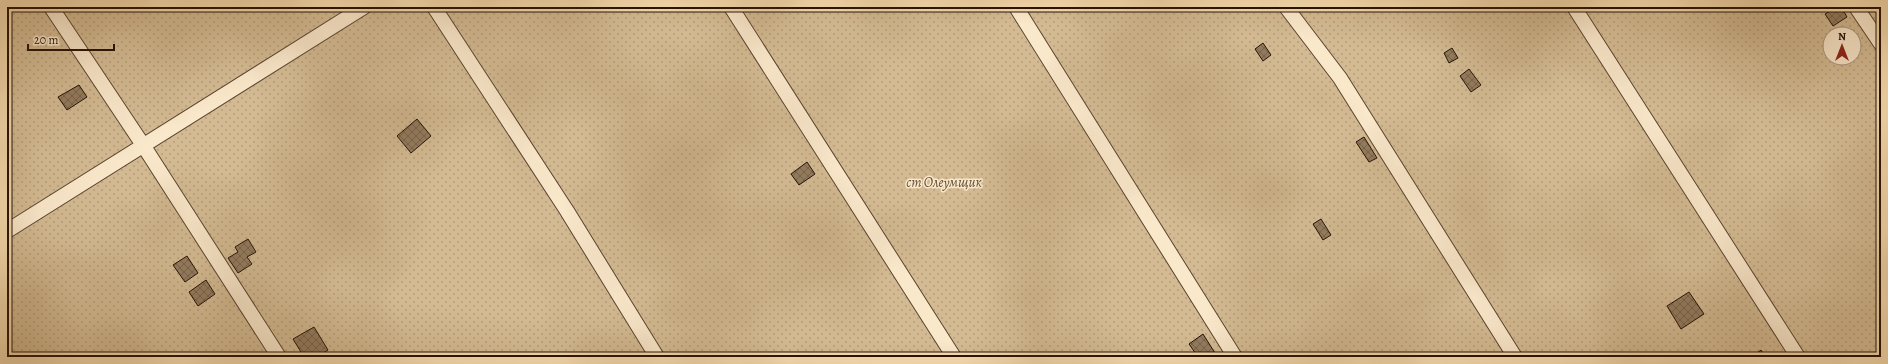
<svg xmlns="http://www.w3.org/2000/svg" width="1888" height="364" font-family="Alegreya,serif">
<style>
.garden{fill:url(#garden-dots);stroke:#7c664c;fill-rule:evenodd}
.building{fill:url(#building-cross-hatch);stroke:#251206}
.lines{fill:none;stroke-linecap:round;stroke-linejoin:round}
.lane-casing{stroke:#5a4430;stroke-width:16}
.lane{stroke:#fae8cb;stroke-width:14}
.labels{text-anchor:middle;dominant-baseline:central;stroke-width:3;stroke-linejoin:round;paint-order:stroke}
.park-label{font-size:14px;font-style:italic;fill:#624d37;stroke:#fae8cb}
</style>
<defs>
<pattern id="garden-dots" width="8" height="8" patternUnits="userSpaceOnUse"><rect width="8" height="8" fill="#d3ba92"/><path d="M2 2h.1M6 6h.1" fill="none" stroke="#b59f7c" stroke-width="1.8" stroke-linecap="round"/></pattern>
<pattern id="building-cross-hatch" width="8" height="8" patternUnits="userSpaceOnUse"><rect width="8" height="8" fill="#927b5e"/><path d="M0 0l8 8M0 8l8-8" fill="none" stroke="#77634c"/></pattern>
</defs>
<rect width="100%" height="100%" fill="#f7dcaf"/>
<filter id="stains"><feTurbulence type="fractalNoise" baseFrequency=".005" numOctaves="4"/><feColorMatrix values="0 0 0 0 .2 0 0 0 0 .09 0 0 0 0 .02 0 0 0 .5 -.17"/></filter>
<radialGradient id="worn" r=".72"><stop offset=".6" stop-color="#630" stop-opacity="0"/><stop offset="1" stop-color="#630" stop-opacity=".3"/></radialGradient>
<path class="garden" d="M7 7H1881V357H7ZM1830 34H1854V58H1830Z"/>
<path class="building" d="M1837 7H1841L1847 17 1833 26 1825 14Z
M1263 43 1271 55 1263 61 1255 49Z
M1452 48 1458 58 1449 63 1444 53Z
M1469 69 1481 85 1471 92 1460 76Z
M79 85 87 97 67 110 58 97Z
M417 119 431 136 411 153 397 136Z
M1364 137 1377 158 1369 162 1356 142Z
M807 162 815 174 799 185 791 174Z
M1321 219 1331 235 1323 240 1313 224Z
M248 239 256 252 247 257 252 264 238 273 228 258 238 252 235 247Z
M187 256 198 273 185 282 173 265Z
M206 280 215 294 198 306 189 292Z
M1689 292 1704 314 1681 329 1667 306Z
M314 327 328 350 317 357H304L293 339Z
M1203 334 1215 353 1209 357H1198L1189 344Z
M1761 350 1766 357H1751Z"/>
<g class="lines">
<defs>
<path id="lane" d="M51 7 143 145 279 357
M434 7 567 211 657 357
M731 7 954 357
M1016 7 1235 357
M1286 7 1340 78 1515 357
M1574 7 1798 357
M1856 7 1881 44
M7 231 364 7"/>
</defs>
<use href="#lane" class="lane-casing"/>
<use href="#lane" class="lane"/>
</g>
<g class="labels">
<g class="park-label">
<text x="944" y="182">ст Олеумщик</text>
</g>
</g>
<rect width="1888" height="364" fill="none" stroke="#f7dcaf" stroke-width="24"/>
<rect x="8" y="8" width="1872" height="348" fill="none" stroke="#251206" stroke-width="2"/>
<rect x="12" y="12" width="1864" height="340" fill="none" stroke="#251206"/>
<g transform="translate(1842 46)"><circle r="19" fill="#fae8cb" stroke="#a5927c"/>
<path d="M0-3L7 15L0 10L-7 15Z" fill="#8f2418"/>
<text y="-6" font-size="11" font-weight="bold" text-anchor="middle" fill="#251206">N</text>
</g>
<path d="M28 44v6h86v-6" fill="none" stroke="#251206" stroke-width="2"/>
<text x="34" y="44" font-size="12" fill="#251206" stroke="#fae8cb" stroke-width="3" paint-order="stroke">20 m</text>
<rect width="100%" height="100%" filter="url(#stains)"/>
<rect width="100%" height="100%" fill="url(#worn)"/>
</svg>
